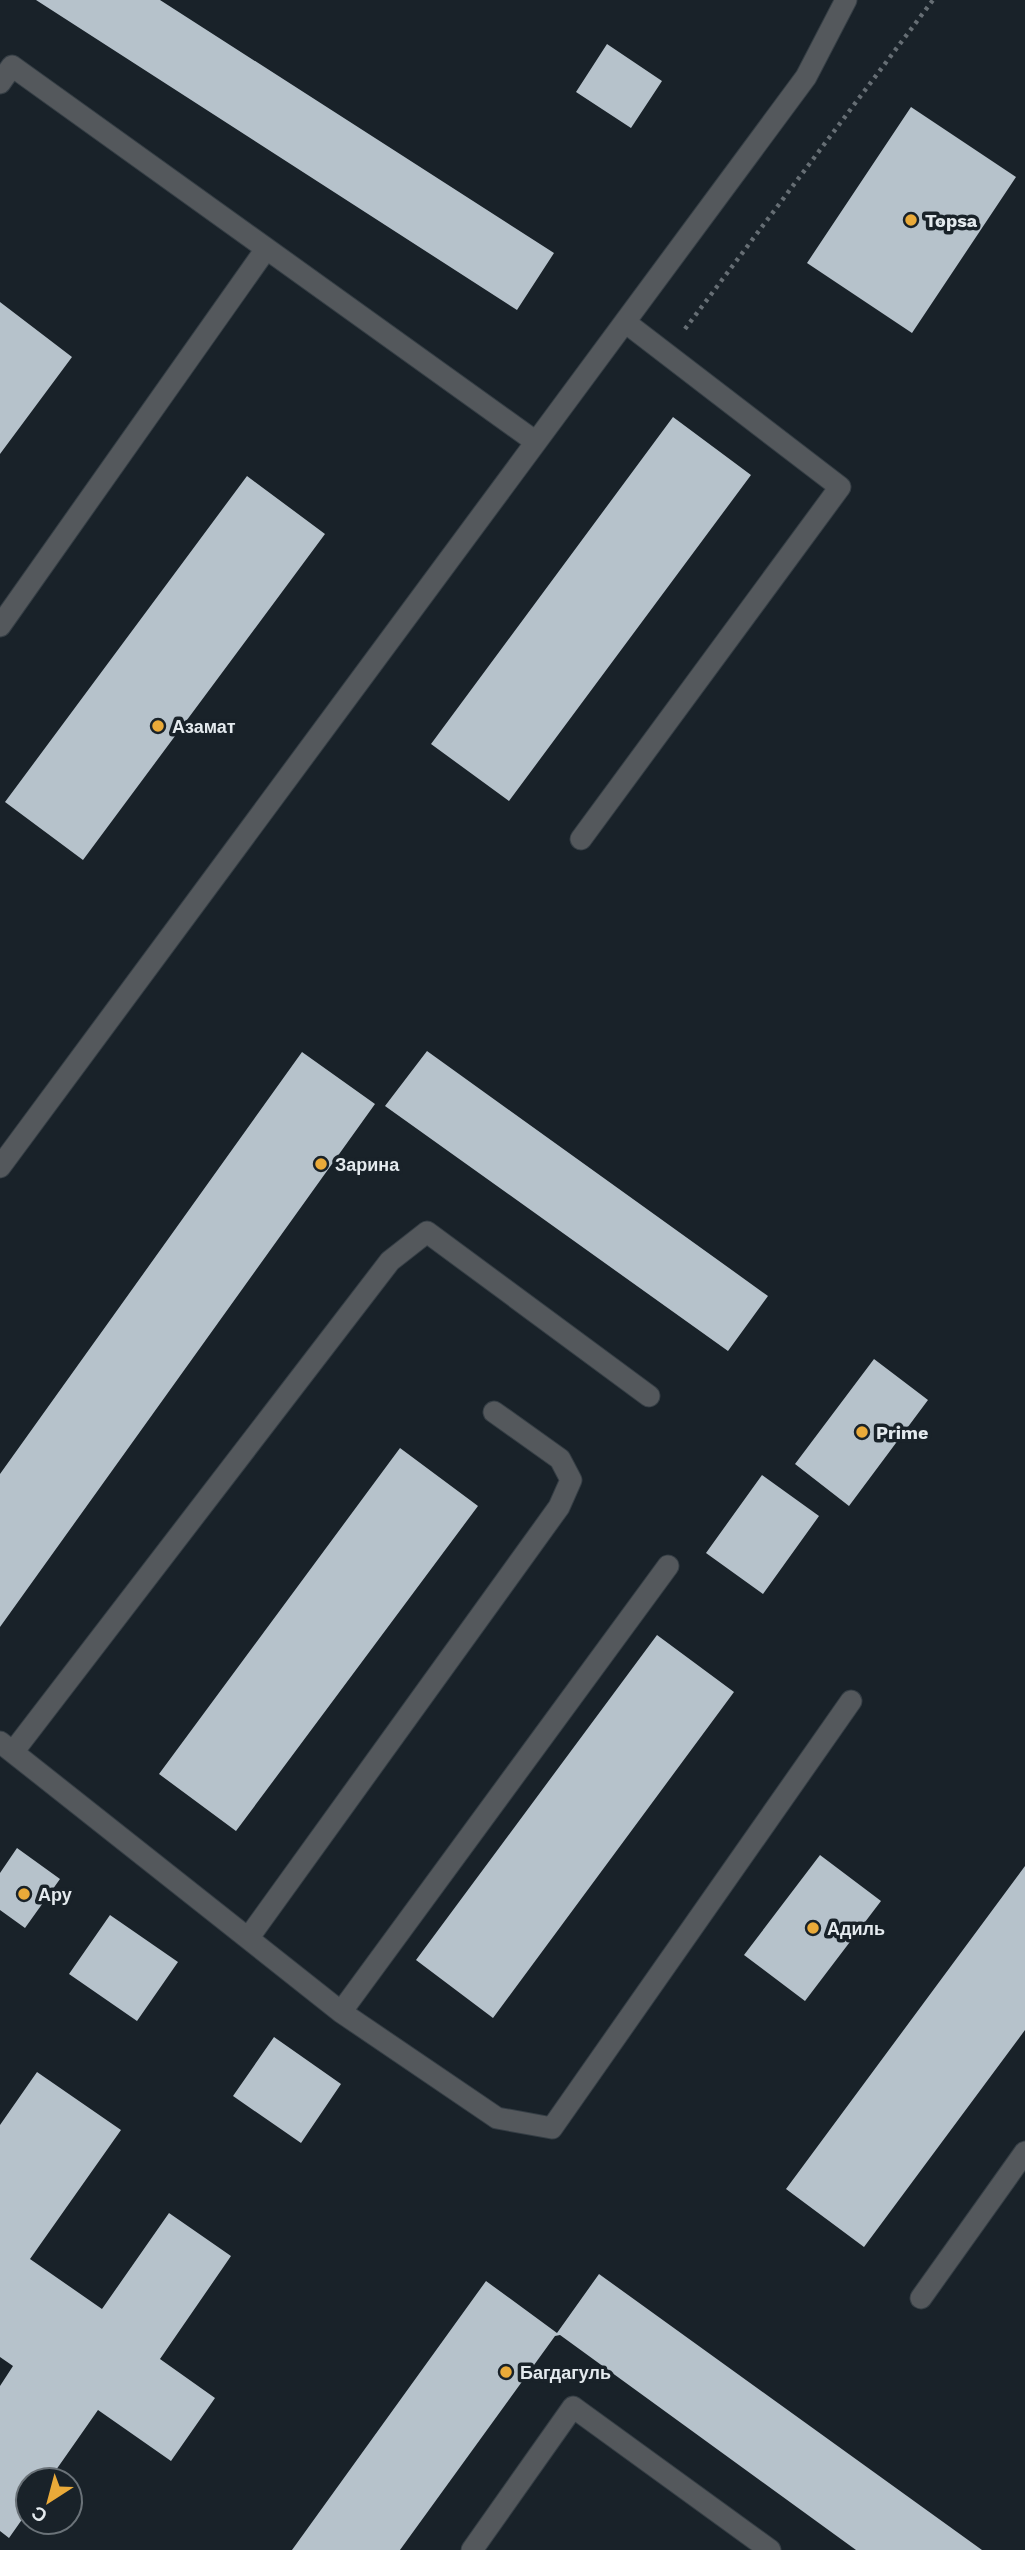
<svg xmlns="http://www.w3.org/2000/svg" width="1025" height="2550" font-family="'Work Sans',sans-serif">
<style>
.building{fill:#b6c2cb}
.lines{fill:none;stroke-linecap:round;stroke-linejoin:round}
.minor-casing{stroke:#353e45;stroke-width:23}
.path{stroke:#666e74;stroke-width:4.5;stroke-dasharray:3.5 5;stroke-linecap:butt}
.minor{stroke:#54585c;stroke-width:21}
.poi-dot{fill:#eaaa39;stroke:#192229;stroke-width:2.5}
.labels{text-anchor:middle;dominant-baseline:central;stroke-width:7;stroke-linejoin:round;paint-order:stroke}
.poi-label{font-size:18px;font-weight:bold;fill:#e4eaee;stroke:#192229;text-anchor:start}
</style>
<rect width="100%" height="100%" fill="#192229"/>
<path class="building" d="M36 0H160L554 253 517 310Z
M607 44 662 81 631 128 576 92Z
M911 107 1016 177 912 333 807 263Z
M0 302 72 357 0 454Z
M673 417 751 475 509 801 431 744Z
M247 476 325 534 83 860 5 802Z
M427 1051 768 1296 728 1351 385 1106Z
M302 1052 375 1104 0 1627V1474Z
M874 1359 928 1400 849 1506 795 1464Z
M400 1448 478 1506 236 1831 159 1774Z
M762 1475 819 1516 763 1594 706 1553Z
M657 1635 734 1692 493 2018 416 1960Z
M17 1848 60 1879 25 1928 0 1910V1873Z
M820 1855 881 1901 805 2001 744 1955Z
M1025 1866V2030L864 2247 786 2189Z
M110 1915 178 1962 137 2021 69 1974Z
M274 2037 341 2084 301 2143 233 2096Z
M37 2072 121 2130 30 2259 102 2309 169 2213 231 2256 160 2359 215 2398 171 2461 98 2410 49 2480H28V2511L9 2538 0 2531V2386L13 2366 0 2357V2125Z
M599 2274 982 2550H856L560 2335 555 2336 400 2550H292L486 2281 557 2333Z"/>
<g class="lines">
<defs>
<path id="minor" d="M0 83 12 66 536 442
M0 626 266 249
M581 839 840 487 625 322
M0 1167 806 77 846 0
M0 1742 341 2012 497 2118 552 2128 851 1701
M13 1752 390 1261 427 1232 649 1396
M249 1937 559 1507 571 1480 560 1459 494 1412
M341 2012 668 1566
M921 2298 1025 2152
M472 2550 573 2407 770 2550"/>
</defs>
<use href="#minor" class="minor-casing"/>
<path class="path" d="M685 329 933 0"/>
<use href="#minor" class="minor"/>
</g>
<g class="poi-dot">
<circle cx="911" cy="220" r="7"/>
<circle cx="158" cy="726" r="7"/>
<circle cx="321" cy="1164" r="7"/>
<circle cx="862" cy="1432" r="7"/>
<circle cx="24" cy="1894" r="7"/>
<circle cx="813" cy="1928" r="7"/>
<circle cx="506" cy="2372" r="7"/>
</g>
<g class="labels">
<g class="poi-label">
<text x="925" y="220">Topsa</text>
<text x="172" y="726">Азамат</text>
<text x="335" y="1164">Зарина</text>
<text x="876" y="1432">Prime</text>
<text x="38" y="1894">Ару</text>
<text x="827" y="1928">Адиль</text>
<text x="520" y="2372">Багдагуль</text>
</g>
</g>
<g transform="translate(49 2501) rotate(216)"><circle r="33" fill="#192229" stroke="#6a7278" stroke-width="2"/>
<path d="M0-5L12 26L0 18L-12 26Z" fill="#eaaa39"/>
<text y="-10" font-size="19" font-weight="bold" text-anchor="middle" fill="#e4eaee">С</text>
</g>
</svg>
